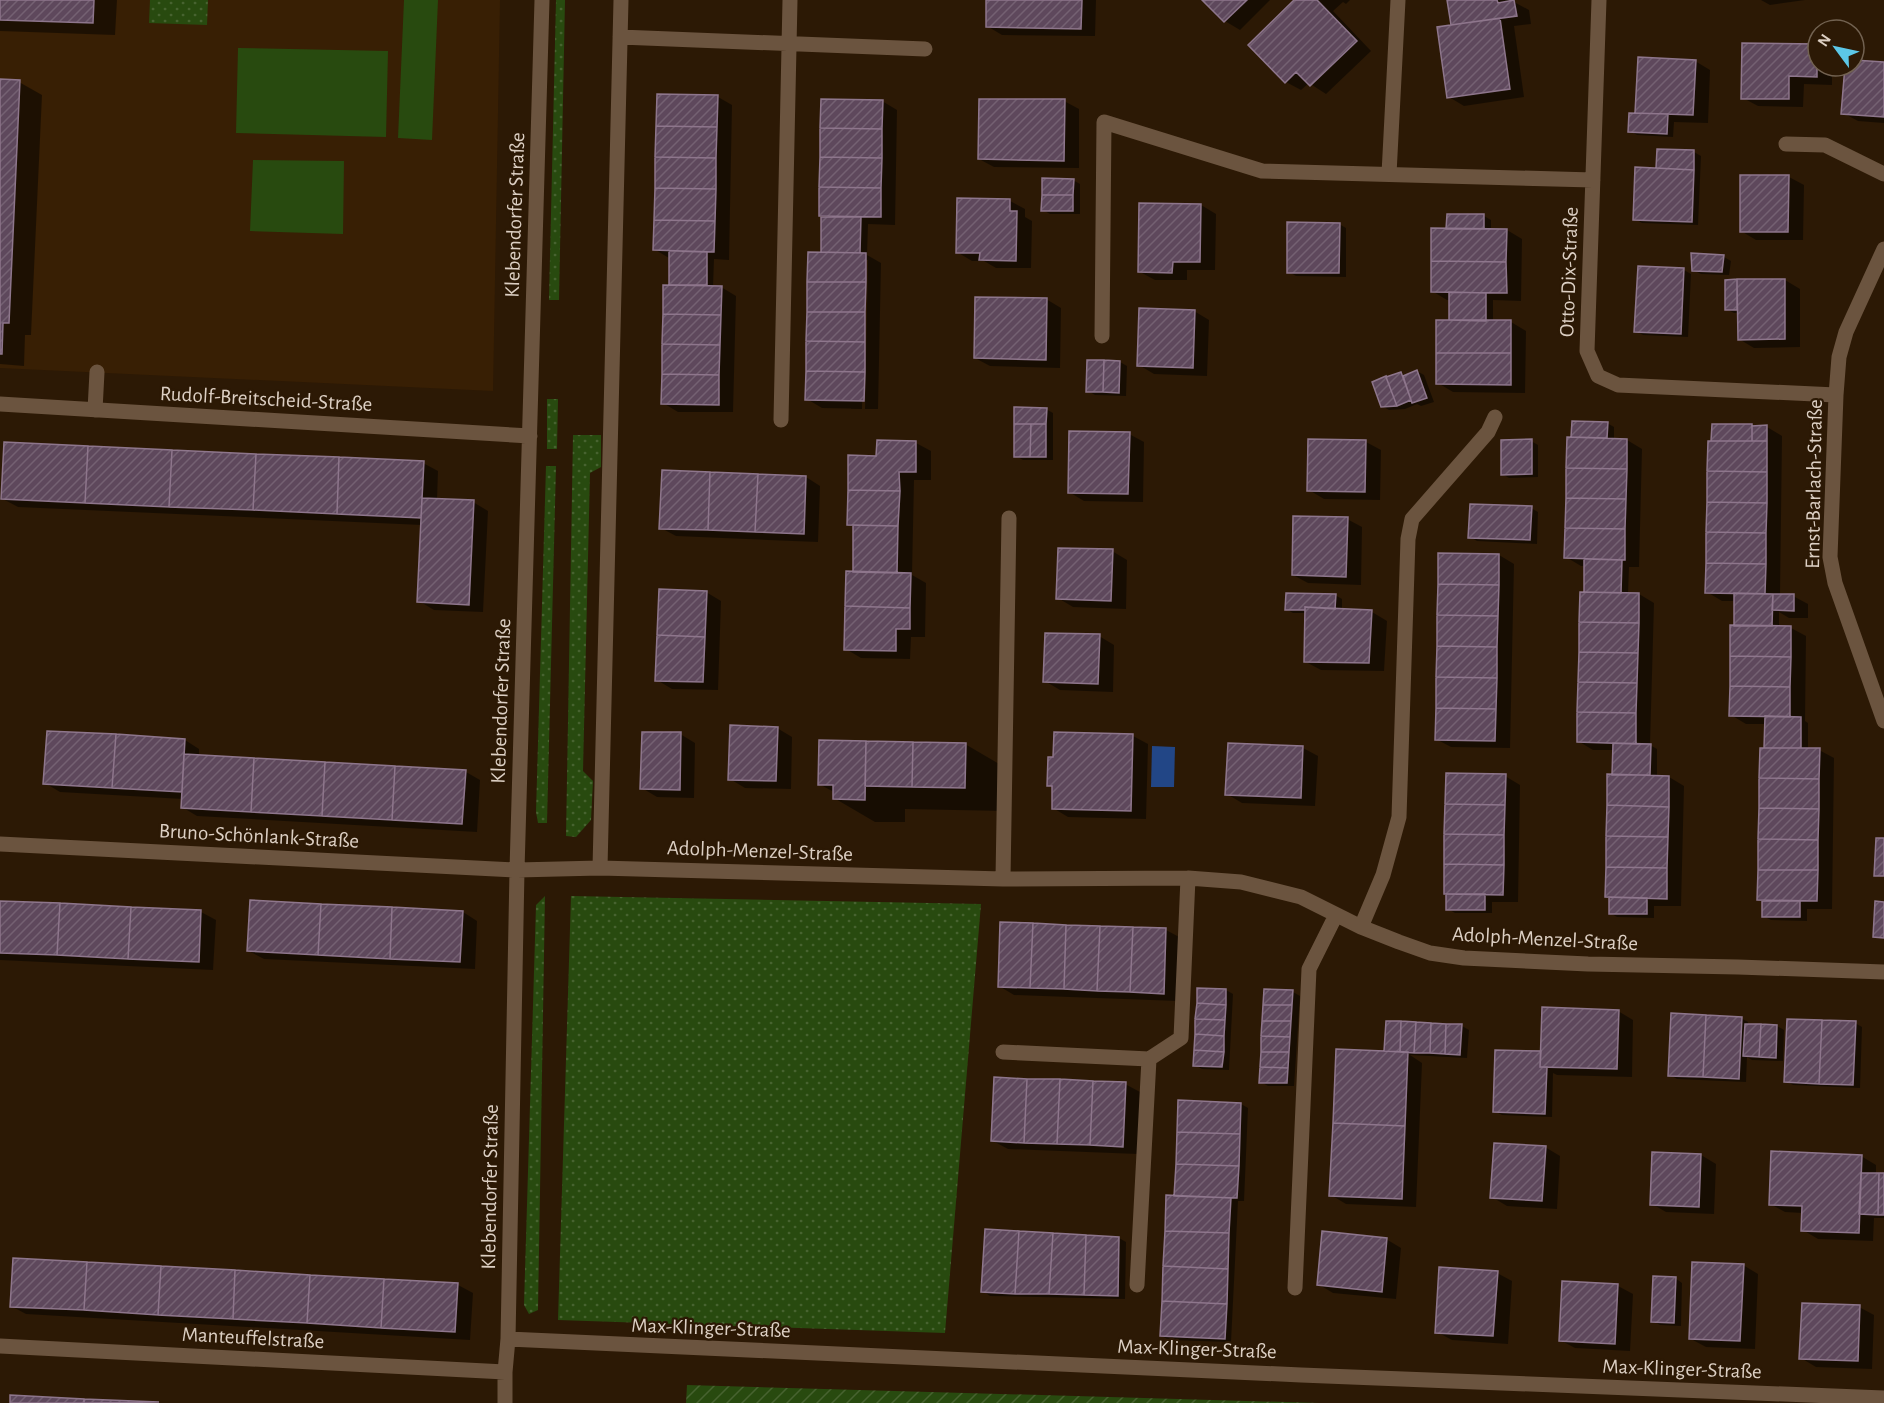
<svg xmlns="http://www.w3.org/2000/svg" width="1884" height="1403" font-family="'Alegreya Sans',sans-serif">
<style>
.built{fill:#381f04}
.grass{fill:url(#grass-dots)}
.garden{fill:url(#garden-furrows)}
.pitch{fill:#284a0f}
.water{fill:#224686}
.shadow{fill:#0007;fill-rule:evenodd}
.building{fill:url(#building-hatch);stroke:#8e768c;stroke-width:1.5}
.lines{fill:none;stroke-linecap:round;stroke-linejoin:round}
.minor{stroke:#6b543f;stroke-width:15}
.labels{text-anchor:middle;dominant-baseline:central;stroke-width:4.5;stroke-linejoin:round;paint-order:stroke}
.street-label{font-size:21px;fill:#dccfc3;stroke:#2c1905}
</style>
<defs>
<pattern id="grass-dots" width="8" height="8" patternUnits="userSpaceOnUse" patternTransform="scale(1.5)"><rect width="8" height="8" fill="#284a0f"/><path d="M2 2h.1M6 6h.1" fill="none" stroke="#476330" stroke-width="1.8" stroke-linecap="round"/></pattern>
<pattern id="garden-furrows" width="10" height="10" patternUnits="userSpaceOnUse" patternTransform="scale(1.5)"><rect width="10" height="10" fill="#284a0f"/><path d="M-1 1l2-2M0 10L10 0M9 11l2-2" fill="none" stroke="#476330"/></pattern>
<pattern id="building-hatch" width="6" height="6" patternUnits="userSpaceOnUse" patternTransform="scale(1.5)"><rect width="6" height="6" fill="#5e485c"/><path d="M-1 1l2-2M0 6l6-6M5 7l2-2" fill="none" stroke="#746172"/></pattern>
</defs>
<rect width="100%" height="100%" fill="#2c1905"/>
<path class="built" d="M0 0H500L493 391 0 368Z"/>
<path class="grass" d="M150 0H208L207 25 149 23Z
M556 0H565L559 300H549Z
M547 399H558L557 449H547Z
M573 435H601V467L590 473 583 771 593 781 591 820 576 837 566 836Z
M546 466H556L547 823H538L536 812Z
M545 896 538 1310 529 1314 524 1305 536 905Z
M571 896 981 904 945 1333 558 1320Z"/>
<path class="garden" d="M687 1385 1320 1403H686Z"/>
<path class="pitch" d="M404 0H438L432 140 398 138Z
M238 48 388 51 386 137 236 133Z
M253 160 344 161 343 234 250 231Z"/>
<path class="water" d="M1152 746 1175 747 1174 787H1151Z"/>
<path class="shadow" d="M0 0H117L115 35 0 31Z
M988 0H1096L1095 36 1002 35 987 26Z
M1204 0H1270L1240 30 1225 21Z
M1296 0H1350L1346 4 1343 2 1333 11 1371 51 1326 94 1309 83 1301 90 1286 82Z
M1449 0H1510L1511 2H1514L1529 10 1531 24 1514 26 1524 97 1464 106 1449 97 1452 27Z
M1761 0H1805L1770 5Z
M1817 45 1818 66H1832V85L1804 84 1803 107 1758 106 1743 98Z
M1695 61 1710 70 1708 123 1674 122 1673 137 1637 135 1630 131 1641 115 1636 112Z
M1854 61 1884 63V123L1858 121 1843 113 1846 66H1854Z
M0 81 19 82 42 95 31 335H25L24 366 0 364Z
M718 97 732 105 729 260 714 259 713 287H721L736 296 733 412H678L663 403 672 286 670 284 669 258 654 249Z
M882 101 897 110 895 225 868 224 867 255 881 263 878 409 822 408 807 399 848 251 822 250 823 217 820 215ZM865 260H868L865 409H862Z
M1064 101 1079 109V168L994 167 979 159Z
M1658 151 1694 152 1701 156 1698 225 1642 223 1635 219 1657 170Z
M1789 177 1804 185 1803 240H1756L1741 231Z
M1073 180 1080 184V214H1050L1043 210Z
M1010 201 1025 209V217L1032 221 1031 268H996L984 261H972L957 252Z
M1201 205 1216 214 1215 270H1187V280H1155L1140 272Z
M1484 216 1491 220V230H1507L1522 239 1521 301 1493 300V322H1511L1526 331 1525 393 1453 392 1438 383 1451 322V300H1447L1432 291 1448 230Z
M1339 224 1346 228V277L1296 276 1289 272Z
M1724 257 1731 261 1729 275 1701 274 1693 270Z
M1684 270 1691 274 1688 337 1643 335 1636 331Z
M1785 280 1800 289V347L1754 348 1739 339V313H1734L1726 309V281Z
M1046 299 1061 308 1060 368 990 366 975 358Z
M1194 311 1209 320 1207 376 1154 374 1139 365Z
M1120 362 1127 366 1126 396 1095 395 1088 391Z
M1417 371 1424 375 1434 402 1421 406 1417 404 1405 409 1389 410 1382 406 1401 373 1405 376Z
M1046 409 1053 413V460H1023L1016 456Z
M1607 423 1614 427V440H1627L1642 449 1639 567H1629L1628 594H1639L1654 603 1650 745 1657 749V777H1669L1684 786 1681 906H1654V918L1617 917 1610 913 1611 899 1606 896 1615 750H1593L1578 741 1586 566H1581L1566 557 1578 439 1573 437Z
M1752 425 1767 427 1782 436 1780 596H1793L1808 604V618H1789L1779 612V628H1791L1806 636 1805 721 1808 723V750H1819L1834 758 1832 909H1807V921L1771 920 1763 916 1764 903 1759 900 1766 724H1746L1731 715 1736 601H1722L1707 592Z
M1129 434 1144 442 1143 502 1084 501 1069 492Z
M1310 441 1366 442 1381 450 1380 500 1324 499 1309 490Z
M1531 441 1538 445V477L1509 478 1502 474Z
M878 442 916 443 931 451V480H914L912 575 926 583 925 637H911L910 659 861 658 846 649 854 574 855 528 848 524 878 457Z
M423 463 438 471 437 500 473 502 488 511 483 612 434 610 419 601 422 525 18 507 3 499Z
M806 477 820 486 818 542 676 536 661 528Z
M1531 508 1538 512 1537 544 1477 541 1470 537Z
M1347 519 1362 527 1361 585 1308 583 1293 575Z
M1112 551 1127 560 1126 609 1073 607 1058 598Z
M1499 555 1514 564 1510 748 1451 747 1436 739Z
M706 592 721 601 718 690 672 689 657 680Z
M1335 595 1342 599V610L1372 612 1387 621 1384 671 1321 670 1306 662 1307 613H1293L1286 609Z
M1099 636 1114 645 1113 692 1060 690 1045 681Z
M777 728 792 737 791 789 745 788 730 779Z
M680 734 695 743 694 798 657 797 642 788Z
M1133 736 1148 744 1146 819 1068 817 1053 808 1054 788 1049 785Z
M185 740 199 749V756L466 772 480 780 477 832 197 816 182 807 183 799 60 792 45 783Z
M965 744 1006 768 1005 811 905 809V822H875L834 798V792L819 784Z
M1303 748 1318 756 1315 806 1242 803 1227 794Z
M1505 776 1520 785 1518 902H1492V913H1455L1448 909Z
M0 902 201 912 216 920 213 970 0 960Z
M463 912 477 921 475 969 264 959 249 951Z
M1166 930 1181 938 1178 1001 1014 995 999 986Z
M1199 989 1226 990 1233 994 1229 1070 1202 1069 1195 1065Z
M1293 992 1300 996 1294 1086H1268L1261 1082Z
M1618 1011 1633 1020 1632 1077 1557 1075 1553 1073 1552 1117 1502 1115 1495 1111 1540 1053Z
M1741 1018 1748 1022V1025L1777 1026 1784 1030 1783 1061 1752 1060 1747 1057 1746 1082 1677 1079 1670 1075Z
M1855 1023 1862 1027 1860 1088 1793 1085 1786 1081Z
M1462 1026 1469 1030 1467 1058 1410 1055 1422 1063 1416 1207 1346 1204 1331 1195 1385 1053Z
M1125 1084 1140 1092 1138 1154 1008 1149 993 1141Z
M1180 1101 1241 1104 1248 1108 1244 1201H1238L1231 1342 1169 1340 1162 1336 1176 1197Z
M1545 1147 1560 1156 1557 1209 1507 1206 1492 1197Z
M1701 1155 1716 1164 1714 1214 1666 1212 1652 1204Z
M1861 1156 1876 1165V1175H1884V1218H1874L1873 1241 1818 1239 1803 1230V1213L1785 1212 1770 1204Z
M987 1230 1119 1238 1126 1242 1125 1299 990 1296 983 1291Z
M1386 1239 1401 1248 1396 1299 1333 1293 1318 1284Z
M14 1259 458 1285 473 1293 470 1340 26 1314 11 1306Z
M1743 1265 1758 1274 1755 1349 1706 1347 1691 1339Z
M1497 1273 1512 1281 1508 1344 1452 1340 1437 1332Z
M1675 1278 1682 1283 1681 1326 1660 1325 1653 1321Z
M1618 1286 1633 1294 1630 1351 1575 1348 1560 1340Z
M1859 1307 1874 1315 1872 1369 1816 1367 1801 1358Z"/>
<path class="building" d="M0 0H94L93 23 0 20Z
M986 0H1082L1081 29 986 27Z
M1202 0H1247L1224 22Z
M1294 0H1317L1357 41 1310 86 1296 72 1285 83 1248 45Z
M1447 0H1497L1498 3 1514 0 1517 16 1451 25Z
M1500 18 1510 89 1447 98 1437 27Z
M1742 43 1817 44V77L1789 76V99H1741Z
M1638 57 1696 60 1693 115 1635 113Z
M1854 60 1884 62V117L1841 114 1845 66H1854Z
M0 79 20 80 9 323H3L2 354H0Z
M657 94 718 95 717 127 656 126Z
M821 99 883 100 882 129 820 128Z
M979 99H1065L1064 161 978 159Z
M1629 113 1668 114 1667 134 1628 132Z
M656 126 717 127 716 158 655 157Z
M820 128 882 129V158L820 157Z
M1657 149 1694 150V170L1656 168Z
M655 157 716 158V189L655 188Z
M820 157 882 158 881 188 819 187Z
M1635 167 1694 170 1692 222 1633 220Z
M1740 175H1789L1788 232H1740Z
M1042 178 1074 179 1073 195H1042Z
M819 187 881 188V217L819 216Z
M655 188 716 189 715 221 654 220Z
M1042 195H1073V211H1041Z
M957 198 1010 199V211H1017L1016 261 979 260 980 253H956Z
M1139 203 1201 204 1200 262H1173L1172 273 1138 272Z
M1447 214H1484V229H1446Z
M821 217H861L860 253 821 252Z
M654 220 715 221 714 252 653 250Z
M1287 222 1340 223 1339 273H1287Z
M1431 228 1507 229 1506 262 1431 261Z
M669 251 707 252V285H669Z
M808 252 866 253V282H807Z
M1691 253 1724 255 1722 272 1692 271Z
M1431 261 1506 262 1507 293 1431 292Z
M1638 266 1684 268 1681 334 1634 332Z
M1737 279H1785V339L1738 340Z
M1737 279V310H1725V280Z
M807 282H866L865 312H807Z
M663 285 722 286 721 315 663 314Z
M1449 292 1486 293V321L1449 320Z
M975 297 1047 298 1046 360 974 358Z
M1139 308 1195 310 1193 368 1137 366Z
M807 312H865V342L806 341Z
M663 314 721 315 720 345 662 344Z
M1436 320H1511V353H1436Z
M806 341 865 342V372L806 371Z
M662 344 720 345 719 375 662 374Z
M1436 353H1511V385L1436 384Z
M1087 360H1104L1103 392H1086Z
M1104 360 1120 361 1119 393 1103 392Z
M1417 370 1427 398 1412 403 1403 376Z
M806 371 865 372 864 401 805 400Z
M1401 372 1411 400 1397 406 1386 377Z
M662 374 719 375V405L661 404Z
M1386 376V377L1397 406 1381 407 1372 382Z
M1014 407 1047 408 1046 424H1014Z
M1572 421 1608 422 1607 438 1571 437Z
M1014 424H1031L1030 457H1014Z
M1031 424H1046V457H1030Z
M1712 424H1752V441H1711Z
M1767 425V441H1752V426Z
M1069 431 1130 432 1128 494 1068 493Z
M1567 437 1627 439V469L1566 468Z
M1308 439 1366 440 1365 492 1307 491Z
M1532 439V474L1501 475V440Z
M877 440 916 441V472H899L900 491 848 490V455L876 456Z
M1708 441H1767V472L1707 471Z
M4 442 88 446 85 503 1 499Z
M88 446 172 450 169 507 85 503Z
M172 450 256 454 253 510 169 507Z
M256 454 339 457 337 514 253 510Z
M339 457 424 461 421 518 337 514Z
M1566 468 1627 469 1626 499 1566 498Z
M662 470 710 472 708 530 659 529Z
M1707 471 1767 472V503L1707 502Z
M710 472 758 474 755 532 708 530Z
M758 474 806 476 804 534 755 532Z
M848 490 900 491 898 526 847 525Z
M422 498 474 500 469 605 417 602Z
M1566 498 1626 499 1625 529 1565 528Z
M1707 502 1767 503 1766 533 1706 532Z
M1470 504 1532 506 1530 540 1468 538Z
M1293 516 1348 517 1346 577 1292 575Z
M853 525 898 526 897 573 853 572Z
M1565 528 1625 529V560L1564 558Z
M1706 532 1766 533V564L1706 563Z
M1058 548 1113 549 1111 601 1056 599Z
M1438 553 1499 554V585L1438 584Z
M1584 559 1622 560 1621 593 1584 592Z
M1706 563 1766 564 1765 594 1705 593Z
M846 571 911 573 910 608 845 606Z
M1438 584 1499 585 1498 616 1437 615Z
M659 589 707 591 705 637 657 635Z
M1580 592 1639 593V623L1579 622Z
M1286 593 1336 594 1335 609 1305 607V610H1285Z
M1734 593 1773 594 1772 626H1734Z
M1773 594H1794V611L1772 610Z
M845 606 910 608V629H896V651L844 650Z
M1305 607 1372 610 1369 663 1304 662Z
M1437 615 1498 616 1497 647 1437 646Z
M1579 622 1639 623 1638 653 1579 652Z
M1730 625 1791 626V657L1730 656Z
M1045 633 1100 634 1098 684 1043 682Z
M657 635 705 637 703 682 655 681Z
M1437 646 1497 647V678L1436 677Z
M1579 652 1638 653 1637 683 1578 682Z
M1730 656 1791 657 1790 687 1730 686Z
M1436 677 1497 678 1496 709 1436 708Z
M1578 682 1637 683 1636 713 1577 712Z
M1730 686 1790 687V717L1729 716Z
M1436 708 1496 709 1495 741 1435 740Z
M1577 712 1636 713V744L1577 742Z
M1765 716 1801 717V748H1764Z
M730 725 778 727 776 781 728 780Z
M47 731 116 734 112 788 43 784Z
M642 732H681L680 790 640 789Z
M1054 732 1133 734 1131 811 1052 809V786H1047L1048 757H1053Z
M116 734 185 739 182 792 112 788Z
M819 740 866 741 865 800 833 799V785H818Z
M866 741 913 742 912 787 865 786Z
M913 742 966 743 965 788 912 787Z
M1228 743 1303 746 1301 798 1225 795Z
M1613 743 1651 744 1650 775H1612Z
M1760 748H1820L1819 779 1759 778Z
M184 754 254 758 251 812 181 808Z
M254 758 325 762 322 816 251 812Z
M325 762 395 766 392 820 322 816Z
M395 766 466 770 462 824 392 820Z
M1446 773 1506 774 1505 805 1445 804Z
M1607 774 1669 776V807L1607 805Z
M1759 778 1819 779V809L1759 808Z
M1445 804 1505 805 1504 835 1444 834Z
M1607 805 1669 807 1668 837 1606 836Z
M1759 808 1819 809 1818 840 1758 839Z
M1444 834 1504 835V865L1444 864Z
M1606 836 1668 837 1667 868 1606 867Z
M1876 838H1884V876H1874Z
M1758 839 1818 840V870H1758Z
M1444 864 1504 865 1503 895 1444 894Z
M1606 867 1667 868V899L1605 897Z
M1758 870H1818L1817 901 1757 900Z
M1446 894H1485V910H1446Z
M1609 897 1647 898V914H1609Z
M250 900 321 904 318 955 247 951Z
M0 901 60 903 57 955 0 953Z
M1762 901H1800V917H1762Z
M1875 901 1884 902V938L1873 937Z
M60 903 131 907 128 959 57 955Z
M321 904 392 907 390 959 318 955Z
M131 907 201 910 199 962 128 959Z
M392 907 463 911 460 962 390 959Z
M1000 922 1033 923 1030 988 998 987Z
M1033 923 1066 925 1064 989 1030 988Z
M1066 925 1100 926 1097 991 1064 989Z
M1100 926 1133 927 1130 992 1097 991Z
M1133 927 1166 928 1164 994 1130 992Z
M1197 988 1226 989V1005L1197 1003Z
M1264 989 1293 990 1292 1005H1263Z
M1197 1003 1226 1005 1225 1020 1195 1019Z
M1263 1005H1292L1291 1021H1262Z
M1542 1007 1619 1010 1617 1069 1540 1067Z
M1671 1013 1706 1015 1703 1077 1668 1076Z
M1706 1015 1742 1017 1739 1079 1703 1077Z
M1195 1019 1225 1020 1224 1036 1195 1034Z
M1787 1019 1822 1020 1819 1084 1784 1082Z
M1822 1020 1856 1021 1853 1085 1819 1084Z
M1262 1021H1291L1290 1037 1261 1036Z
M1386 1021H1401L1400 1052 1384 1051Z
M1401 1021 1416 1022 1414 1053 1400 1052Z
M1416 1022 1431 1023 1430 1053H1414Z
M1431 1023 1446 1024 1445 1054 1430 1053Z
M1446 1024H1462L1460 1055 1445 1054Z
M1745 1024H1761L1759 1057 1743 1056Z
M1761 1024 1777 1025 1776 1058 1759 1057Z
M1195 1034 1224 1036V1052L1194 1050Z
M1261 1036 1290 1037 1289 1052H1261Z
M1336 1049 1408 1052 1405 1126 1333 1123Z
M1194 1050 1224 1052 1222 1067 1193 1066Z
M1495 1050 1541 1051 1540 1067H1547L1545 1114 1493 1112Z
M1261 1052H1289L1288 1068 1260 1067Z
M1260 1067 1288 1068 1287 1083H1259Z
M994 1077 1027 1079 1024 1143 991 1141Z
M1027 1079H1060L1057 1144 1024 1143Z
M1060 1079 1093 1081 1090 1145 1057 1144Z
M1093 1081 1126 1082 1123 1147 1090 1145Z
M1178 1100 1241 1103 1240 1134 1177 1132Z
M1333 1123 1405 1126 1402 1199 1329 1196Z
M1177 1132 1240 1134 1239 1166 1176 1164Z
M1494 1143 1546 1146 1542 1201 1490 1198Z
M1771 1151 1862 1155 1859 1233 1801 1231 1802 1206 1769 1205Z
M1652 1152 1701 1154 1699 1207 1650 1205Z
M1176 1164 1239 1166 1237 1198 1174 1196Z
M1861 1173H1879L1878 1215 1859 1214Z
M1879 1173H1884V1215H1878Z
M1166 1195 1231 1198 1229 1233 1165 1231Z
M985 1229 1019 1231 1015 1294 981 1292Z
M1019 1231 1053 1233 1049 1294H1015Z
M1165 1231 1229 1233 1228 1269 1163 1266Z
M1322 1231 1387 1238 1382 1292 1317 1285Z
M1053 1233 1086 1235 1084 1295 1049 1294Z
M1086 1235 1119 1237 1118 1296 1084 1295Z
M13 1258 87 1262 84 1310 10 1307Z
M87 1262 161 1266 158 1315 84 1310Z
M1692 1262 1744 1264 1740 1341 1689 1339Z
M161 1266 235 1270 233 1319 158 1315Z
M1163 1266 1228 1269 1227 1304 1162 1301Z
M1439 1267 1498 1271 1493 1336 1435 1333Z
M235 1270 310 1275 307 1323 233 1319Z
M310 1275 384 1279 381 1328 307 1323Z
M1653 1276 1676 1277 1674 1323 1651 1322Z
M384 1279 458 1283 455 1332 381 1328Z
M1562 1281 1618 1284 1615 1344 1559 1341Z
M1162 1301 1227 1304 1225 1339 1160 1336Z
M1802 1303 1860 1305 1858 1361 1799 1359Z
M10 1395 84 1399V1403H10Z
M84 1399 159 1402 84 1403Z"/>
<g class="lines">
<path class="minor" d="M1599 0 1587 351 1598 376 1618 385 1836 395
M620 37 925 49
M1786 144 1825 145 1884 174
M1389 174 1398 0
M1884 249 1846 332 1839 357 1836 395 1830 557 1835 583 1884 721
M1102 336 1104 122 1262 171 1593 180
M0 404 530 436
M95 410 97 372
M781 420 790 0
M0 844 517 870 600 868 1003 879 1188 878 1241 882 1301 897 1361 927 1399 942 1430 953 1464 958 1588 964 1738 967 1884 972
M600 868 621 0
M1003 879 1009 518
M1361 927 1383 875 1399 817 1408 539 1412 519 1488 432 1495 417
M1003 1052 1149 1059 1181 1038 1188 878
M1137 1285 1149 1059
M1295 1288 1309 969 1336 915
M508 1339 1301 1375 1884 1398
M0 1346 505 1372
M505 1403V1372L508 1339 517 870 542 0"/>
</g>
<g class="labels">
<g class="street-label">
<text transform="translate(515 215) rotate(-88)">Klebendorfer Straße</text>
<text transform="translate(1569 272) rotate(-88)">Otto-Dix-Straße</text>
<text transform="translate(266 399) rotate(3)">Rudolf-Breitscheid-Straße</text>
<text transform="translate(1814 484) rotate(-89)">Ernst-Barlach-Straße</text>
<text transform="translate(501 701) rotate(-88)">Klebendorfer Straße</text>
<text transform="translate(259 836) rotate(3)">Bruno-Schönlank-Straße</text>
<text transform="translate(760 851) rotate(2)">Adolph-Menzel-Straße</text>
<text transform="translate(1545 939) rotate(3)">Adolph-Menzel-Straße</text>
<text transform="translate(490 1187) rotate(-89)">Klebendorfer Straße</text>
<text transform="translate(711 1328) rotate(2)">Max-Klinger-Straße</text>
<text transform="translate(253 1338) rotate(3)">Manteuffelstraße</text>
<text transform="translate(1197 1349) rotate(2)">Max-Klinger-Straße</text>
<text transform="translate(1682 1369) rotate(2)">Max-Klinger-Straße</text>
</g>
</g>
<g transform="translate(1836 48) rotate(303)"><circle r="28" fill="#2c1905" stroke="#726251" stroke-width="1.5"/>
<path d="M0-4.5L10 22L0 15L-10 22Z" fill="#5cc7e7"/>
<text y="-9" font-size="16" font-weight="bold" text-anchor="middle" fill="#dccfc3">N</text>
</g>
</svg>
